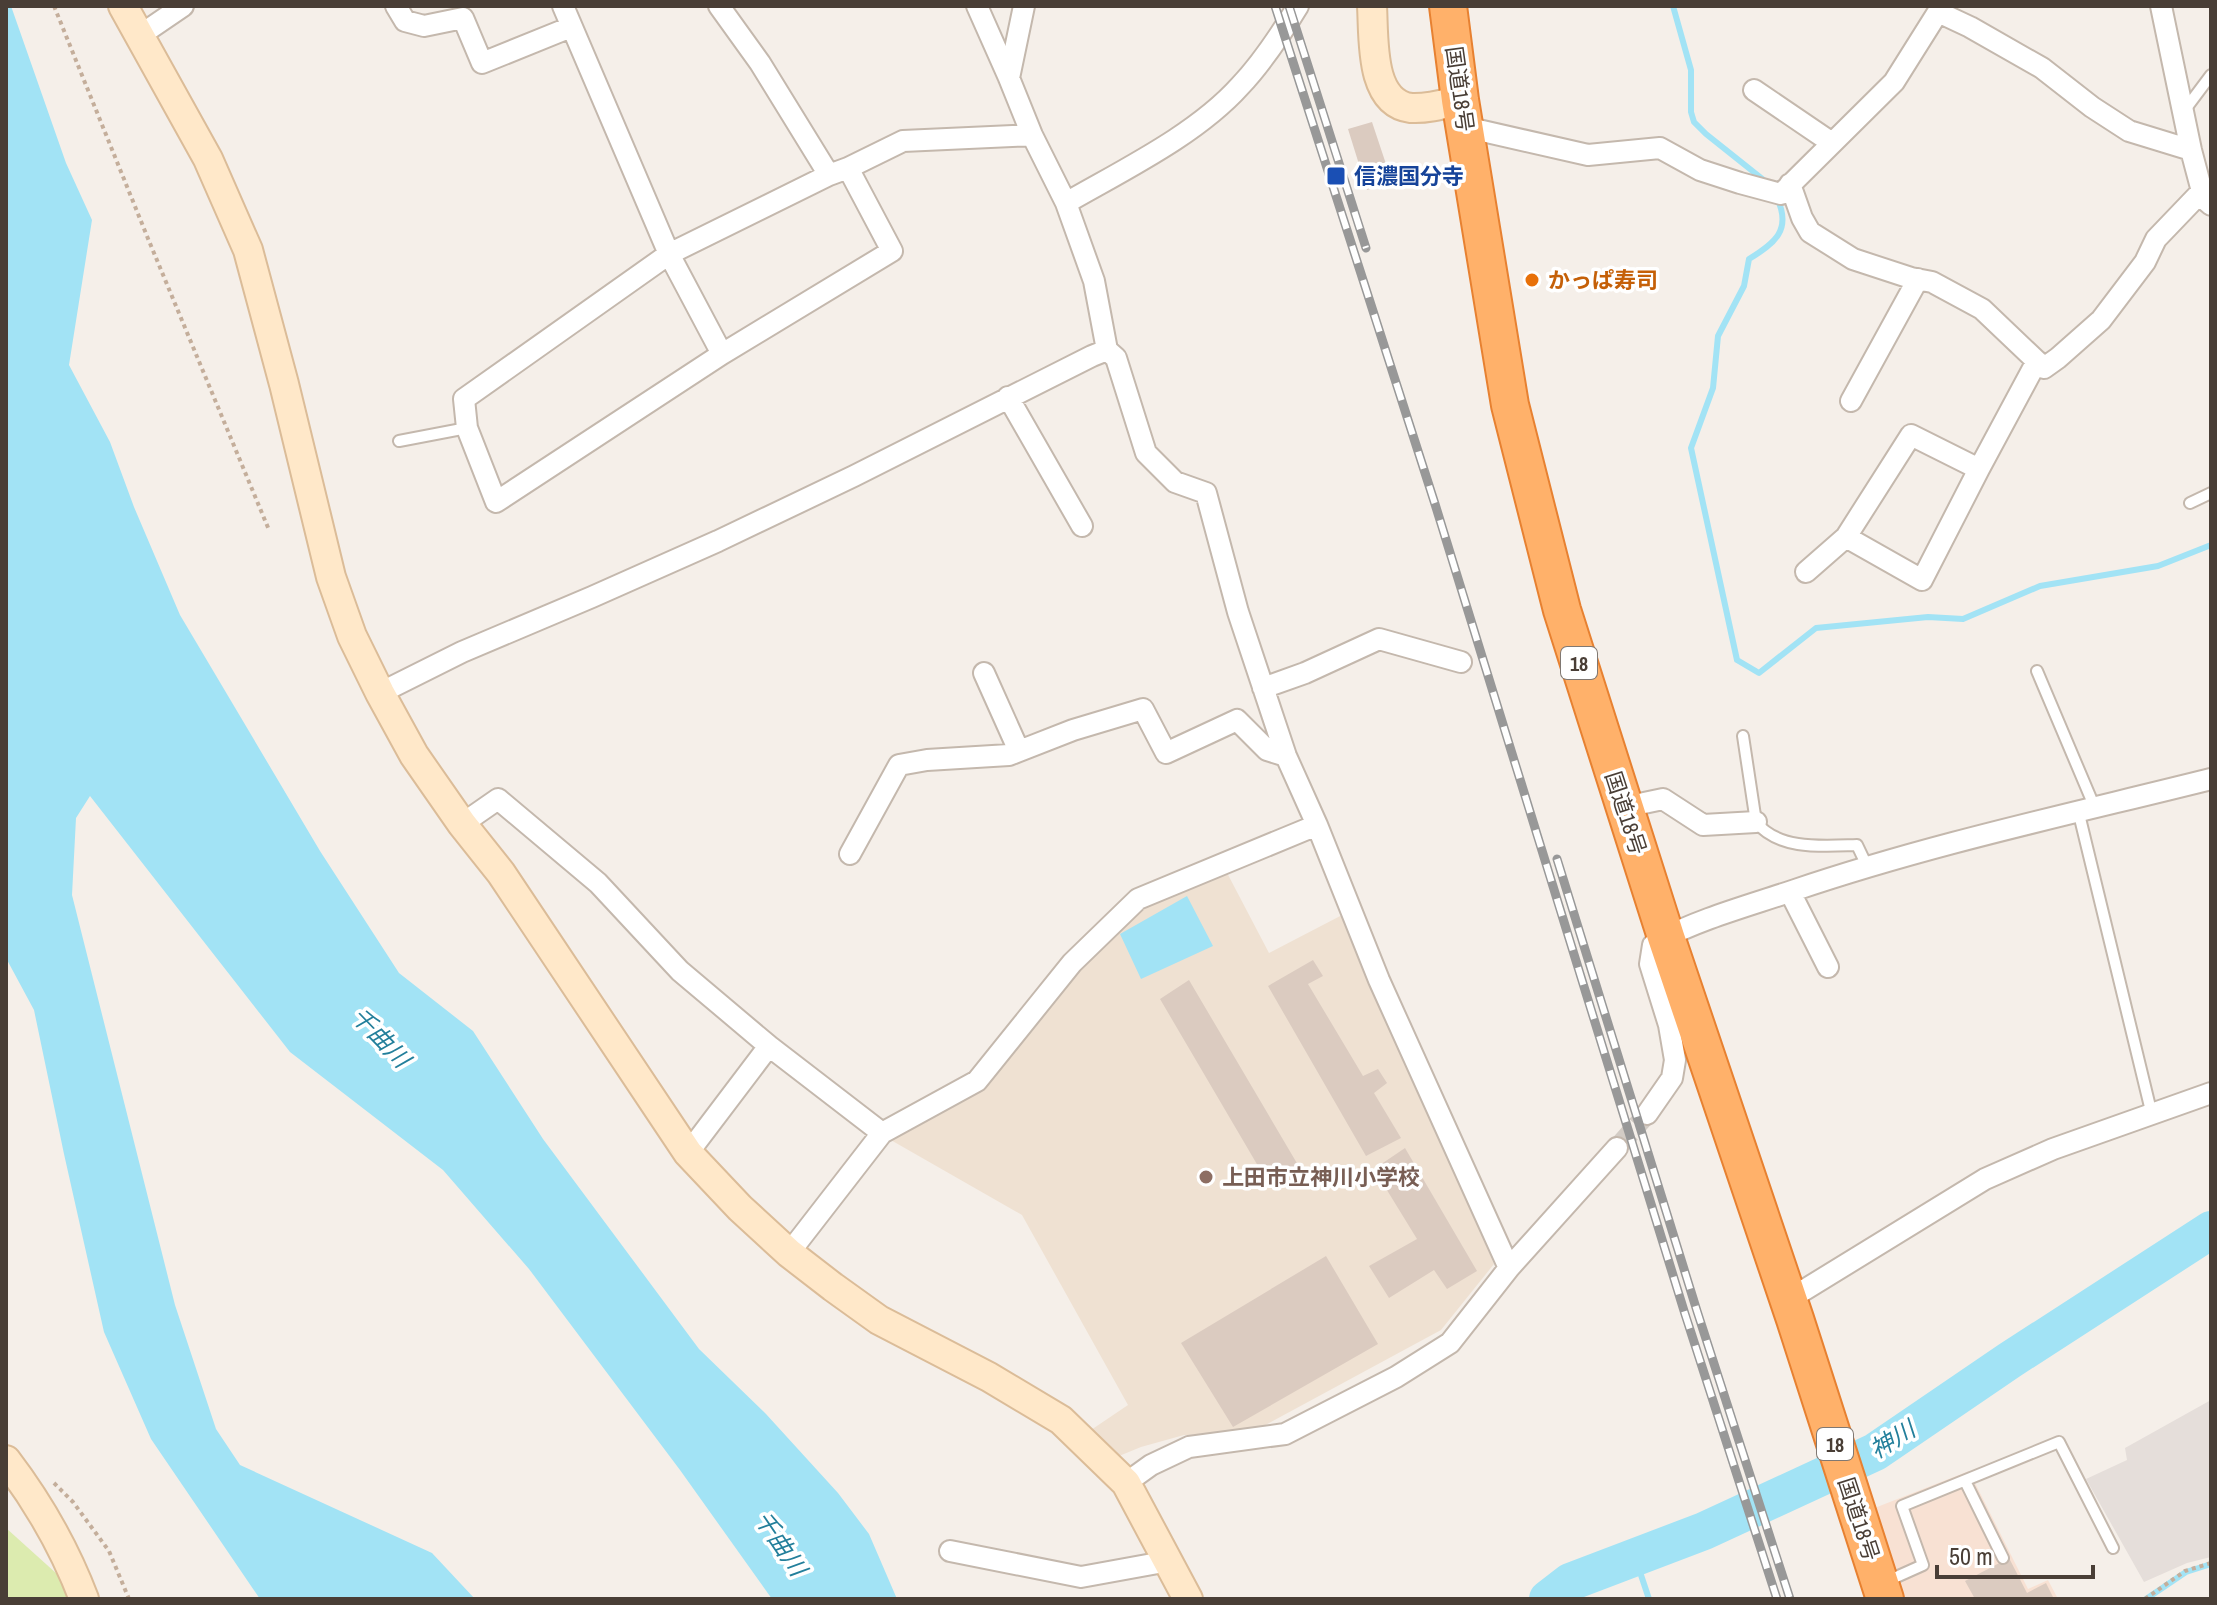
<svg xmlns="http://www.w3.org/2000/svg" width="2217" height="1605" font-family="'Archivo Narrow','Noto Sans JP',sans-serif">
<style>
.commercial{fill:#f8e1d3}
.industrial{fill:#e5deda}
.education{fill:#efe1d2}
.green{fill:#dcebaf}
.water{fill:#a2e3f5}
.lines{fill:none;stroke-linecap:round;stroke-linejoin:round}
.stream{stroke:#a2e3f5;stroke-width:6}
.river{stroke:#a2e3f5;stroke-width:38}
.building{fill:#dbcbc0}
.street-tunnel{stroke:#d3ccc5;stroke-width:20;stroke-dasharray:20 10;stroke-linecap:butt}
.lane-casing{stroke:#c4b8ad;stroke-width:14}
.street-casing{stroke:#c4b8ad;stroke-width:24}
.secondary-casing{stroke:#dbbc98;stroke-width:32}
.highway-casing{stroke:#e78131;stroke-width:40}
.path{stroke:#c4ae9b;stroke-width:4;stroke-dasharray:4 4;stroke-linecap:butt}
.lane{stroke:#fff;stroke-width:10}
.street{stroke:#fff;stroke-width:20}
.secondary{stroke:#ffe8c9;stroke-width:28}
.highway{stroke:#ffb16a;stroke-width:36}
.rail-casing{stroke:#989898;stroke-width:9}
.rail{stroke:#fff;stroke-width:6;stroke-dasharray:18;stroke-linecap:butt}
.transit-dot{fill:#1a4fb4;stroke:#fff;stroke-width:3}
.food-dot{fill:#e8710a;stroke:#fff;stroke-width:3}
.education-dot{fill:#8d6e63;stroke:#fff;stroke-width:3}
.labels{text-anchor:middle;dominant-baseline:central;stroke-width:7;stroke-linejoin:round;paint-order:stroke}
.shield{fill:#fff;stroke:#807872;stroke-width:2}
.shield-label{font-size:20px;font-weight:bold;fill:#493e36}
.street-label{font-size:22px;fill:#493e36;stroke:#fff}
.transit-label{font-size:22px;font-weight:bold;fill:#164399;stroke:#fff;text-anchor:start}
.food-label{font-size:22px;font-weight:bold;fill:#c56008;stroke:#fff;text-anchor:start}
.education-label{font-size:22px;font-weight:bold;fill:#785e54;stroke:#fff;text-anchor:start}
.water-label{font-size:24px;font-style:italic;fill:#237f9b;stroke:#fff}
</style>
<rect width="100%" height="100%" fill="#f5efe9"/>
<path class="commercial" d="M1969 1471 2028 1589 2048 1580 2058 1599H1905L1888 1559 1872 1509Z"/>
<path class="industrial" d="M2211 1400V1557L2187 1563 2144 1582 2086 1479 2127 1460 2125 1448Z"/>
<path class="education" d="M1225 869 1269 953 1346 913 1494 1264 1441 1330 1258 1429 1237 1434 1184 1435 1141 1447 1119 1456 1091 1430 1128 1405 1022 1215 889 1139 982 1085 1079 964 1140 905Z"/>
<path class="green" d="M6 1528 67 1583 78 1599H6Z"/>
<path class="water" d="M6 6H11L66 163 92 220 69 365 110 442 134 507 180 615 320 851 399 973 473 1031 543 1139 699 1349 766 1414 838 1493 869 1534 897 1599H772L680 1470 529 1269 443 1170 290 1052 90 796 76 818 72 895 175 1305 216 1429 240 1465 432 1553 475 1599H260L151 1439 104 1332 64 1154 34 1010 6 958Z
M1187 896 1213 946 1141 979 1120 934Z"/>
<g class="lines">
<path class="stream" d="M1673 6 1691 70V112L1694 122 1706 134 1770 185
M1777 198C1792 230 1775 243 1749 259L1744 286 1718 336 1713 388 1691 448 1737 660 1759 673 1816 628 1928 617 1963 619 2040 586 2158 566 2211 545
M1635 1557 1649 1599
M2146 1599 2186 1572 2211 1564"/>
<path class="river" d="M1548 1599 1570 1582 1704 1531 1875 1452 2010 1360 2211 1230"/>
</g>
<path class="building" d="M1372 122 1392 182 1367 190 1348 129Z
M1313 960 1323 976 1308 984 1363 1076 1378 1069 1387 1083 1374 1093 1401 1138 1366 1156 1268 986Z
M1189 980 1298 1165 1268 1183 1160 999Z
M1405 1148 1477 1271 1447 1289 1434 1270 1389 1298 1369 1266 1417 1239 1374 1169Z
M1326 1256 1378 1344 1233 1427 1181 1343Z
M2009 1558 2027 1593 2046 1583 2054 1599H1975L1965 1581Z"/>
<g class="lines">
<path class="street-tunnel" d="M1617 1148 1647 1114"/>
<defs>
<path id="lane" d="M2184 111 2211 75
M399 441 467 428
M2190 503 2211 493
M2037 671 2095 808
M1743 736 1756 822C1779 851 1825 846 1857 845L1867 866
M2078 810 2152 1115
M1965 1481 2003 1558
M1885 1582 1923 1565 1902 1506 2059 1442 2113 1548"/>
<path id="street" d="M396 6 405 21 424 26 463 18 482 63 571 27
M563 6 669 254 722 354
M719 6 760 63 829 175
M977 6 1009 78 1032 135 1066 203 1094 281 1107 350 1116 358 1146 453 1175 482 1206 493 1238 612 1286 756 1317 825 1379 980 1509 1268
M2161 6 2191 150 2204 199 2211 205
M139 36 183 6
M1009 78 1024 6
M1754 90 1832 143
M1465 127 1588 155 1660 148 1700 170 1740 183 1781 194 1894 82 1938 12 1970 27 2042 68 2092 107 2129 131 2191 150
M848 168 892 251 722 354 496 502 467 428 464 399 669 254 829 175Z
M848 168 903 141 1032 135
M1790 184 1802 218 1810 232 1853 259 1911 278 1932 282 1982 309 2044 368 2058 358 2101 320 2145 262 2156 239 2202 191
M1066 203C1123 170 1196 135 1240 86 1263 62 1281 34 1298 6
M1008 397 1082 526
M1851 401 1918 279
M1846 537 1922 580 1979 469 2037 361
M1806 572 1846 537 1911 435 1979 469
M984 673 1019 751
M1263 688 1305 673 1379 639 1461 662
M380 693 462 652 592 597 718 541 854 476 1092 356 1107 350
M1625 807 1663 799 1703 825 1756 822
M462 824 498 799 598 883 680 971 769 1046 688 1153
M850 854 899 765 927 760 1009 755 1073 730 1143 709 1166 753 1237 720 1267 750 1286 756
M1790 892 1828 967
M769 1046 882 1133 789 1253
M1647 1114 1672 1078 1675 1060 1669 1025 1650 964 1653 945 1658 941C1702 918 1748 906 1795 890 1931 844 2071 814 2211 779
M882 1133 977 1081 1072 963 1138 899 1317 825
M1788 1300 1985 1179 2053 1149 2211 1093
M1126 1483 1151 1465 1189 1447 1285 1434 1396 1377 1450 1343 1509 1268 1617 1148
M950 1551 1081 1577 1169 1561"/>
<path id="secondary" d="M123 6 208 159 248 250 284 384 331 577 352 636 380 693 414 755 462 824 501 873 688 1153 740 1208 789 1253 833 1287 879 1320 989 1377 1061 1420 1126 1483 1188 1599
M1372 6C1374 37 1369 103 1411 108 1428 109 1444 104 1460 100
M6 1460C38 1502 65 1549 84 1599"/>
<path id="highway" d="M1448 6 1460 100 1510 405 1562 610 1666 937 1795 1319 1885 1599"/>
</defs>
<use href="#lane" class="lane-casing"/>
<use href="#street" class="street-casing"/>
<use href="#secondary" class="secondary-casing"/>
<use href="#highway" class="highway-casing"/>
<path class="path" d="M54 6 149 241 269 530
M54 1483 73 1502 109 1551 129 1599
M2145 1599 2185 1571 2211 1563"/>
<use href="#lane" class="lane"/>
<use href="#street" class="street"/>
<use href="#secondary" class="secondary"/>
<use href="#highway" class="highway"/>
<defs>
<path id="rail" d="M1275 6 1435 504 1685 1314 1777 1599
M1289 6 1366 248
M1557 859 1697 1311 1790 1599"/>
</defs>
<use href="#rail" class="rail-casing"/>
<use href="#rail" class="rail"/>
</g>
<rect class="transit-dot" x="1326" y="166" width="20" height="20" rx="4"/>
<circle class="food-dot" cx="1532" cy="280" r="8"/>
<circle class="education-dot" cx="1206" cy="1177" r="8"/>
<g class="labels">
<g class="shield">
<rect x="1561" y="647" width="36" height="32" rx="6"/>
<rect x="1817" y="1428" width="36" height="32" rx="6"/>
</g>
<g class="shield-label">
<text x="1579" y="663">18</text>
<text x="1835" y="1444">18</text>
</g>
<g class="street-label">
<text transform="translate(1460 89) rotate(82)">国道18号</text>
<text transform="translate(1626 813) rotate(72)">国道18号</text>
<text transform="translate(1859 1519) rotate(72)">国道18号</text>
</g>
<g class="transit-label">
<text x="1354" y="176">信濃国分寺</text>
</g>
<g class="food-label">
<text x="1548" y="280">かっぱ寿司</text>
</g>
<g class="education-label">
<text x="1222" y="1177">上田市立神川小学校</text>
</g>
<g class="water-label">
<text transform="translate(381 1037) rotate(46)">千曲川</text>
<text transform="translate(1892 1439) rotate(-32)">神川</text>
<text transform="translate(781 1543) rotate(56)">千曲川</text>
</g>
</g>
<rect width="2217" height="1605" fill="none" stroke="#493e36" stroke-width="16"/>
<path d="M1937 1565v12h156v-12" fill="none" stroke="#493e36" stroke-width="4"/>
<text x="1949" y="1565" font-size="24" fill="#493e36" stroke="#ffffff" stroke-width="6" paint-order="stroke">50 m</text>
</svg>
